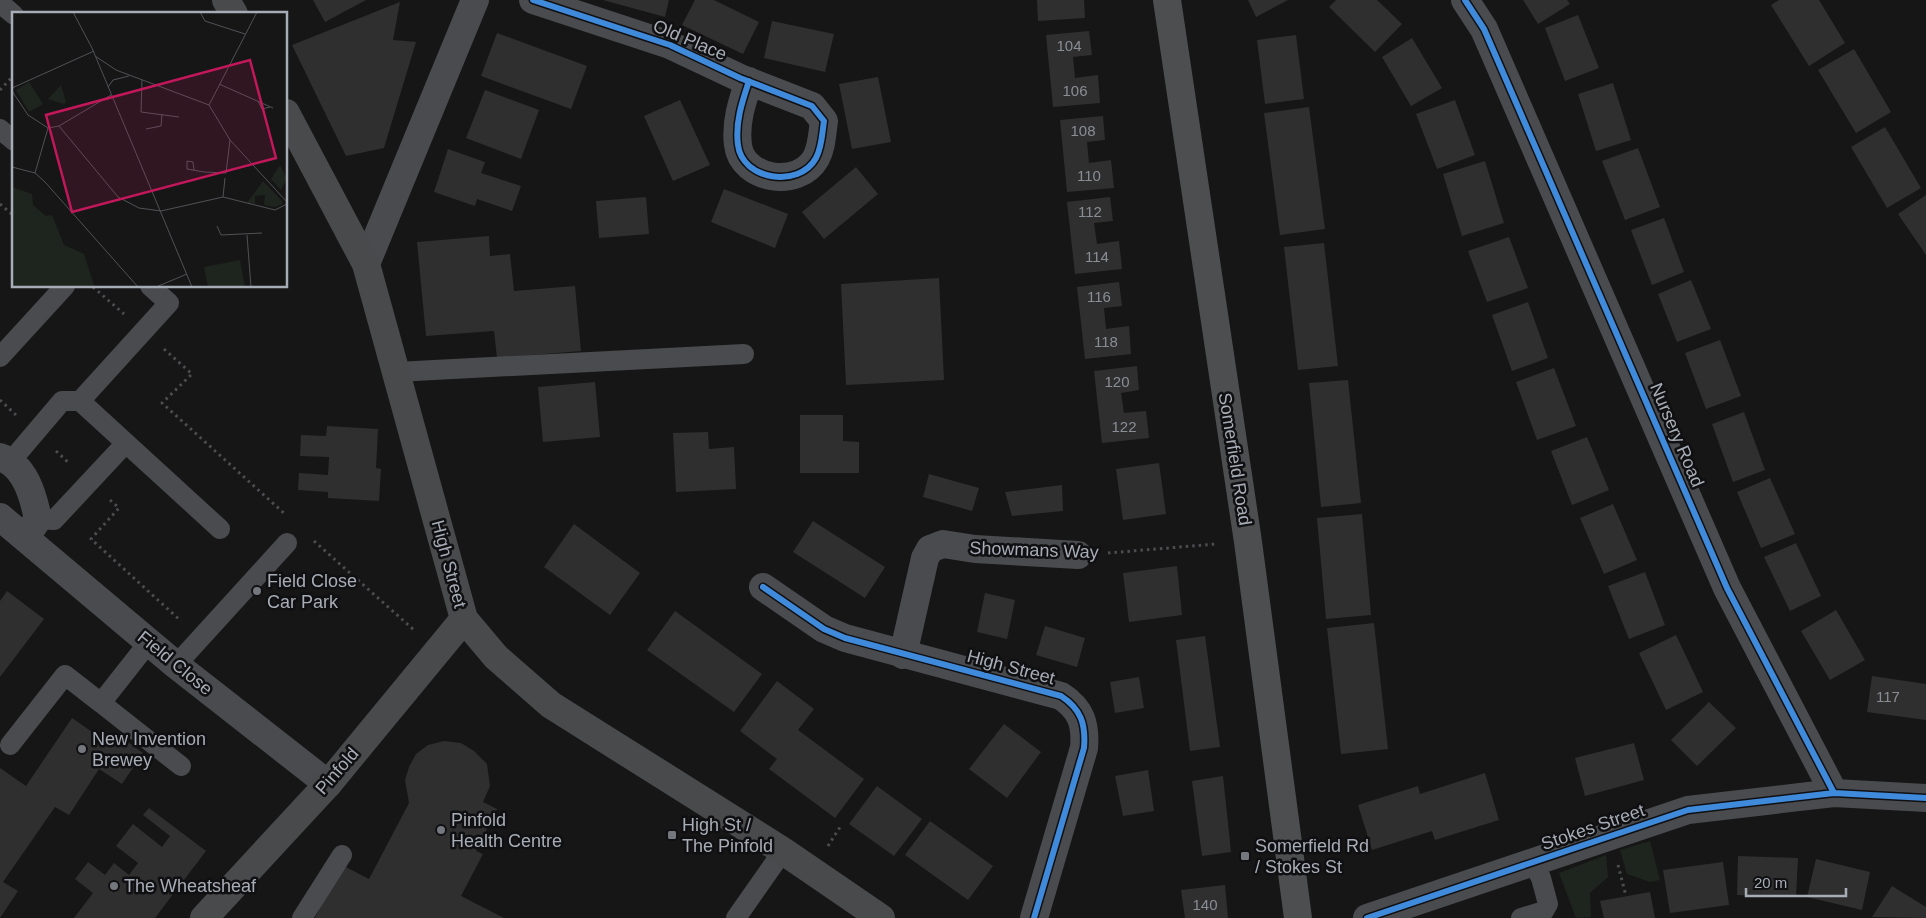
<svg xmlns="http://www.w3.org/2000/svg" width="1926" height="918" font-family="Helvetica,sans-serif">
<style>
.green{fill:#1e241e}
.building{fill:#2f2f30}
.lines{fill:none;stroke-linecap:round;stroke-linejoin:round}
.path{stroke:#4c4d50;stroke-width:3;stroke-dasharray:2.5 4;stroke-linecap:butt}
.lane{stroke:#4a4b4e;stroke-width:20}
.street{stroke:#4a4b4e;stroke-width:28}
.secondary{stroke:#494a4c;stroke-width:28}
.highway{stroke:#4c4e50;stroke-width:28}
.cycleway-casing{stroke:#101012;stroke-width:9}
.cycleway{stroke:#408adc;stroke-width:6}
.poi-dot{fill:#74787e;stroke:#101012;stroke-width:2}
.labels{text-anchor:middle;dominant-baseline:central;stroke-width:5;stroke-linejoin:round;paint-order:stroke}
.number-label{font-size:15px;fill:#898e94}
.street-label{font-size:18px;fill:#a7adb6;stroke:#101012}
.poi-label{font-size:18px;fill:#a7adb6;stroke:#101012;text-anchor:start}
.inset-road{fill:none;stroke:#505256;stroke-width:1}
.view{fill:#c2185b;fill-opacity:0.15;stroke:#c2185b;stroke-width:2.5}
.inset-edge{fill:none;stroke:#a7adb6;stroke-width:2.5}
</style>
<rect width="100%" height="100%" fill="#161616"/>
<path class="green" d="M1650 841 1660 880 1650 882 1627 874 1620 850Z
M1606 855 1608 877 1590 893 1591 917 1576 918 1559 873Z"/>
<path class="building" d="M313 0H366L325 22Z
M603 0H669L665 17Z
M695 0H714L759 22 743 54 682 25Z
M1037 0H1084L1085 18 1038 21Z
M1248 0H1288L1256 17Z
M1336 0H1377L1402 24 1375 52 1329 7Z
M1523 0H1567L1570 4 1538 24Z
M1779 0H1819L1845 43 1809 66 1771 5Z
M400 2 393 40 416 42 384 148 346 156 292 45Z
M1578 15 1599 68 1565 81 1545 28Z
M772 21 834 34 825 72 764 58Z
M1089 31 1092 55 1073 57 1075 78 1098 75 1100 103 1053 107 1046 35Z
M497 33 587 66 571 109 481 76Z
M1296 35 1304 99 1265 104 1257 40Z
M1412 38 1442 88 1411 106 1382 57Z
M1854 49 1891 112 1856 133 1818 70Z
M878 77 891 142 852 149 839 84Z
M1613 83 1631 140 1596 151 1578 94Z
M485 90 539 110 521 159 466 138Z
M680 100 710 165 673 181 644 116Z
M1455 100 1475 155 1437 169 1416 114Z
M1309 107 1325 229 1280 235 1264 113Z
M1103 116 1105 140 1087 142 1089 163 1111 160 1114 188 1067 192 1060 120Z
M1885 127 1921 188 1887 208 1851 147Z
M1638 148 1660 207 1625 220 1602 161Z
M448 149 485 162 481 173 521 186 512 211 477 199 475 206 434 192Z
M1485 161 1504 223 1462 236 1443 174Z
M856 167 878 194 824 239 802 212Z
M724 189 788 214 775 248 711 222Z
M1926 195V255L1898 214Z
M646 197 649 234 599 238 596 201Z
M1110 197 1113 221 1094 223 1097 244 1119 241 1122 269 1075 274 1067 202Z
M1664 218 1684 272 1652 285 1631 230Z
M489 236 490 256 510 254 514 291 575 286 581 351 497 358 494 331 426 336 417 242Z
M1509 237 1528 288 1487 302 1468 251Z
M1324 243 1338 366 1298 370 1284 247Z
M939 278 944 380 846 385 841 284Z
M1691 280 1711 329 1677 342 1658 294Z
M1119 282 1122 306 1104 308 1106 329 1129 326 1131 354 1085 359 1077 287Z
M1528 302 1548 358 1512 371 1492 315Z
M1720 340 1741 396 1706 409 1685 353Z
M1137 366 1139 390 1121 393 1124 413 1146 411 1149 438 1102 443 1094 371Z
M1554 368 1576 426 1537 440 1516 382Z
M1348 380 1361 503 1321 507 1309 383Z
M595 382 600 437 543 442 538 387Z
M1744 412 1765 470 1733 482 1712 424Z
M800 415H843V441L859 442V473H800Z
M327 426 378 429 376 468 381 469 379 501 328 498V492L298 490 299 473 328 475 329 457 300 456 301 435 326 436Z
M708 432 709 449 734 447 736 489 676 492 673 433Z
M1587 437 1609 490 1572 505 1551 451Z
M1159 463 1166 514 1123 520 1116 469Z
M929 474 979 488 972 511 923 497Z
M1770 478 1795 534 1761 548 1737 492Z
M1062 485 1063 511 1012 516 1005 492Z
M1613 504 1637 560 1604 574 1580 518Z
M1362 514 1371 615 1326 619 1317 518Z
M813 521 885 567 865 598 793 552Z
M574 524 640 573 610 615 544 567Z
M1796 543 1821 596 1790 611 1764 557Z
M1177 566 1182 615 1129 622 1123 573Z
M1645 572 1665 625 1629 639 1608 586Z
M7 591 44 619 0 677V601Z
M985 593 1015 600 1007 639 977 632Z
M1836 610 1865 660 1830 680 1801 631Z
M675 611 762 674 734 712 647 650Z
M1374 623 1388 749 1341 754 1327 628Z
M1045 626 1085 638 1077 667 1036 655Z
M1676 635 1703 692 1666 710 1639 653Z
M1205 636 1220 747 1190 751 1176 640Z
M1872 676 1926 684V720L1867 712Z
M1139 677 1144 708 1115 713 1110 682Z
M777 681 814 709 798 730 864 779 835 818 769 769 777 759 740 731Z
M1709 702 1736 728 1697 766 1671 740Z
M72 718 114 747 121 737 143 753 122 784 99 769 69 815 55 807 3 882 18 891 0 918V768L26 786Z
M1004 724 1041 752 1007 798 969 769Z
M444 741 461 743 474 751 487 764 490 786 483 802 497 809 476 851 483 854 461 896 504 918H315L340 864 369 879 409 803 405 780 409 767 416 754 428 745Z
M1634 743 1644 780 1585 796 1575 758Z
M1148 770 1154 811 1123 816 1115 776Z
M1485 773 1499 820 1435 840 1432 831 1372 850 1358 805 1418 786 1420 794Z
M1223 776 1231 852 1202 856 1192 781Z
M877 786 922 819 894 856 849 824Z
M149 808 206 851 155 918H74L93 893 75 879 88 862 105 875 114 863 129 875 138 863 116 846 133 824 162 847 170 836 143 815Z
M930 821 993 866 968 900 905 855Z
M1738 856 1798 858 1796 897 1737 895Z
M1816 859 1870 872 1862 910 1807 897Z
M1723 862 1729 905 1670 913 1663 870Z
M1225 885 1228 918H1185L1181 890Z
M1892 886 1926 907V918L1872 917Z
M1650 892 1655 918H1604L1600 901Z"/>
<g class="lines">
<path class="path" d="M0 90 14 75
M0 204 14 216
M93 287 124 314
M164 349 192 374 162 403 286 515
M0 400 16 415
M56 451 70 464
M110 500 119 508 91 539 181 621
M314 541 414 630
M1108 553 1216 544
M828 846 842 824
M1618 865 1626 896"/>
<path class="lane" d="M0 3 14 15
M0 129 14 141
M150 286 169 303 80 401 220 529
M0 357 65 286
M396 372 744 354
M11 461 62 401H80
M38 519 54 520 125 444
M149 642 101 703 181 766
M176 665 287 543
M10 745 65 675 101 703
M302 918 342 855
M736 918 783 851
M1521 918 1544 911 1548 904 1541 878 1533 863"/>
<path class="street" d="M533 0 670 45 740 78 812 106 824 121C822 134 822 147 816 158 799 189 742 180 738 145 735 123 742 102 749 81
M1465 0 1484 29 1727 588 1834 793 1926 798
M366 264 475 0
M0 457C25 465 33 495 38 519L25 538
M0 517 176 665 328 784
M763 587 824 629 845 638 1061 696C1081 709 1086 724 1084 748L1034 918
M903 655 925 558 930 549 943 544 975 549 1078 555
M1367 918 1688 810 1834 793"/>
<path class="secondary" d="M226 0 234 14
M286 113 366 264 464 619 496 657 551 705 783 851 881 918
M204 918 328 784 464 619"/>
<path class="highway" d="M1167 0 1248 542 1298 918"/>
<defs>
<path id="cycleway" d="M533 0 670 45 740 78 812 106 824 121C822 134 822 147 816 158 799 189 742 180 738 145 735 123 742 102 749 81
M1465 0 1484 29 1727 588 1834 793 1926 798
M763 587 824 629 845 638 1061 696C1081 709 1086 724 1084 748L1034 918
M1367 918 1688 810 1834 793"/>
</defs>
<use href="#cycleway" class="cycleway-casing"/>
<use href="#cycleway" class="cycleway"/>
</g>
<g class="poi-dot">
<circle cx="257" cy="591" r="5"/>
<circle cx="82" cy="749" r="5"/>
<circle cx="441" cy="830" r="5"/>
<rect x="667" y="830" width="10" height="10" rx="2.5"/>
<rect x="1240" y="851" width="10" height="10" rx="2.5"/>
<circle cx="114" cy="886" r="5"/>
</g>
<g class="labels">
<g class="number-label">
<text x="1069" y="45">104</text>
<text x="1075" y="90">106</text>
<text x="1083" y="130">108</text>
<text x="1089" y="175">110</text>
<text x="1090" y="211">112</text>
<text x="1097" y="256">114</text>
<text x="1099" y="296">116</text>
<text x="1106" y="341">118</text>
<text x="1117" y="381">120</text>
<text x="1124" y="426">122</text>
<text x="1888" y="696">117</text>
<text x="1205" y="904">140</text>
</g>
<g class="street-label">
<text transform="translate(690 40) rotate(23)">Old Place</text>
<text transform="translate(1677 435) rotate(67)">Nursery Road</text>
<text transform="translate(1235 459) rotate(81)">Somerfield Road</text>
<text transform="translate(1034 550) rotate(2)">Showmans Way</text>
<text transform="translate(449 564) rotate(75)">High Street</text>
<text transform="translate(175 663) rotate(39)">Field Close</text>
<text transform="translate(1011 667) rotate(15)">High Street</text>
<text transform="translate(337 771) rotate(-49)">Pinfold</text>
<text transform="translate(1593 827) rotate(-19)">Stokes Street</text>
</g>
<g class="poi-label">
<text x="267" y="581">Field Close<tspan x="267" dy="21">Car Park</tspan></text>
<text x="92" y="739">New Invention<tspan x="92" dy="21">Brewey</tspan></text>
<text x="451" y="820">Pinfold<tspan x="451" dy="21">Health Centre</tspan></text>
<text x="682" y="825">High St /<tspan x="682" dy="21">The Pinfold</tspan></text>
<text x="1255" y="846">Somerfield Rd<tspan x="1255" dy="21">/ Stokes St</tspan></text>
<text x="124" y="886">The Wheatsheaf</text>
</g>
</g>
<g transform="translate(12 12)">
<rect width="275" height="275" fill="#161616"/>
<path d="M17 70 31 92 17 100 4 78ZM49 73 54 90 52 92 36 87ZM268 153 275 167 269 178 259 167ZM251 169 270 189V192L263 195 252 193 253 183 243 184V192L235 191ZM0 175 20 182 21 193 34 204 40 203 52 233 72 242 82 273 86 275H0ZM228 248 233 275H196L192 255Z" fill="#1e241e"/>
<path class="inset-road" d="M61 0 80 36 180 275M188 0 193 9 233 22M83 44 104 58 197 93 218 128 275 190M130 68 129 100 167 105M207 72 261 96M96 75 101 68 117 64M0 76 82 39M0 79 16 103 36 116 47 114 106 185 127 196 149 199 211 185 263 198 275 192M246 89 250 97 258 95M197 93 245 0M47 114 99 83M134 117 149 114 150 102M0 155 23 161 33 170 126 275M182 158 181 150 175 149V157L192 160 214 161 218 128M23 161 36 116M211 185 213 166M205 214 209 223 250 221M235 223 239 275M144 275 175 262"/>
<path class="view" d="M238 48 264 146 60 200 34 103Z"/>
<rect width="275" height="275" class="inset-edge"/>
</g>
<path d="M1746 888v8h100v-8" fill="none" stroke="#a7adb6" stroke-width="2.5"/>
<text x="1754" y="888" font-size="15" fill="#a7adb6" stroke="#101012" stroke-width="4" paint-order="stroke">20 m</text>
</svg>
